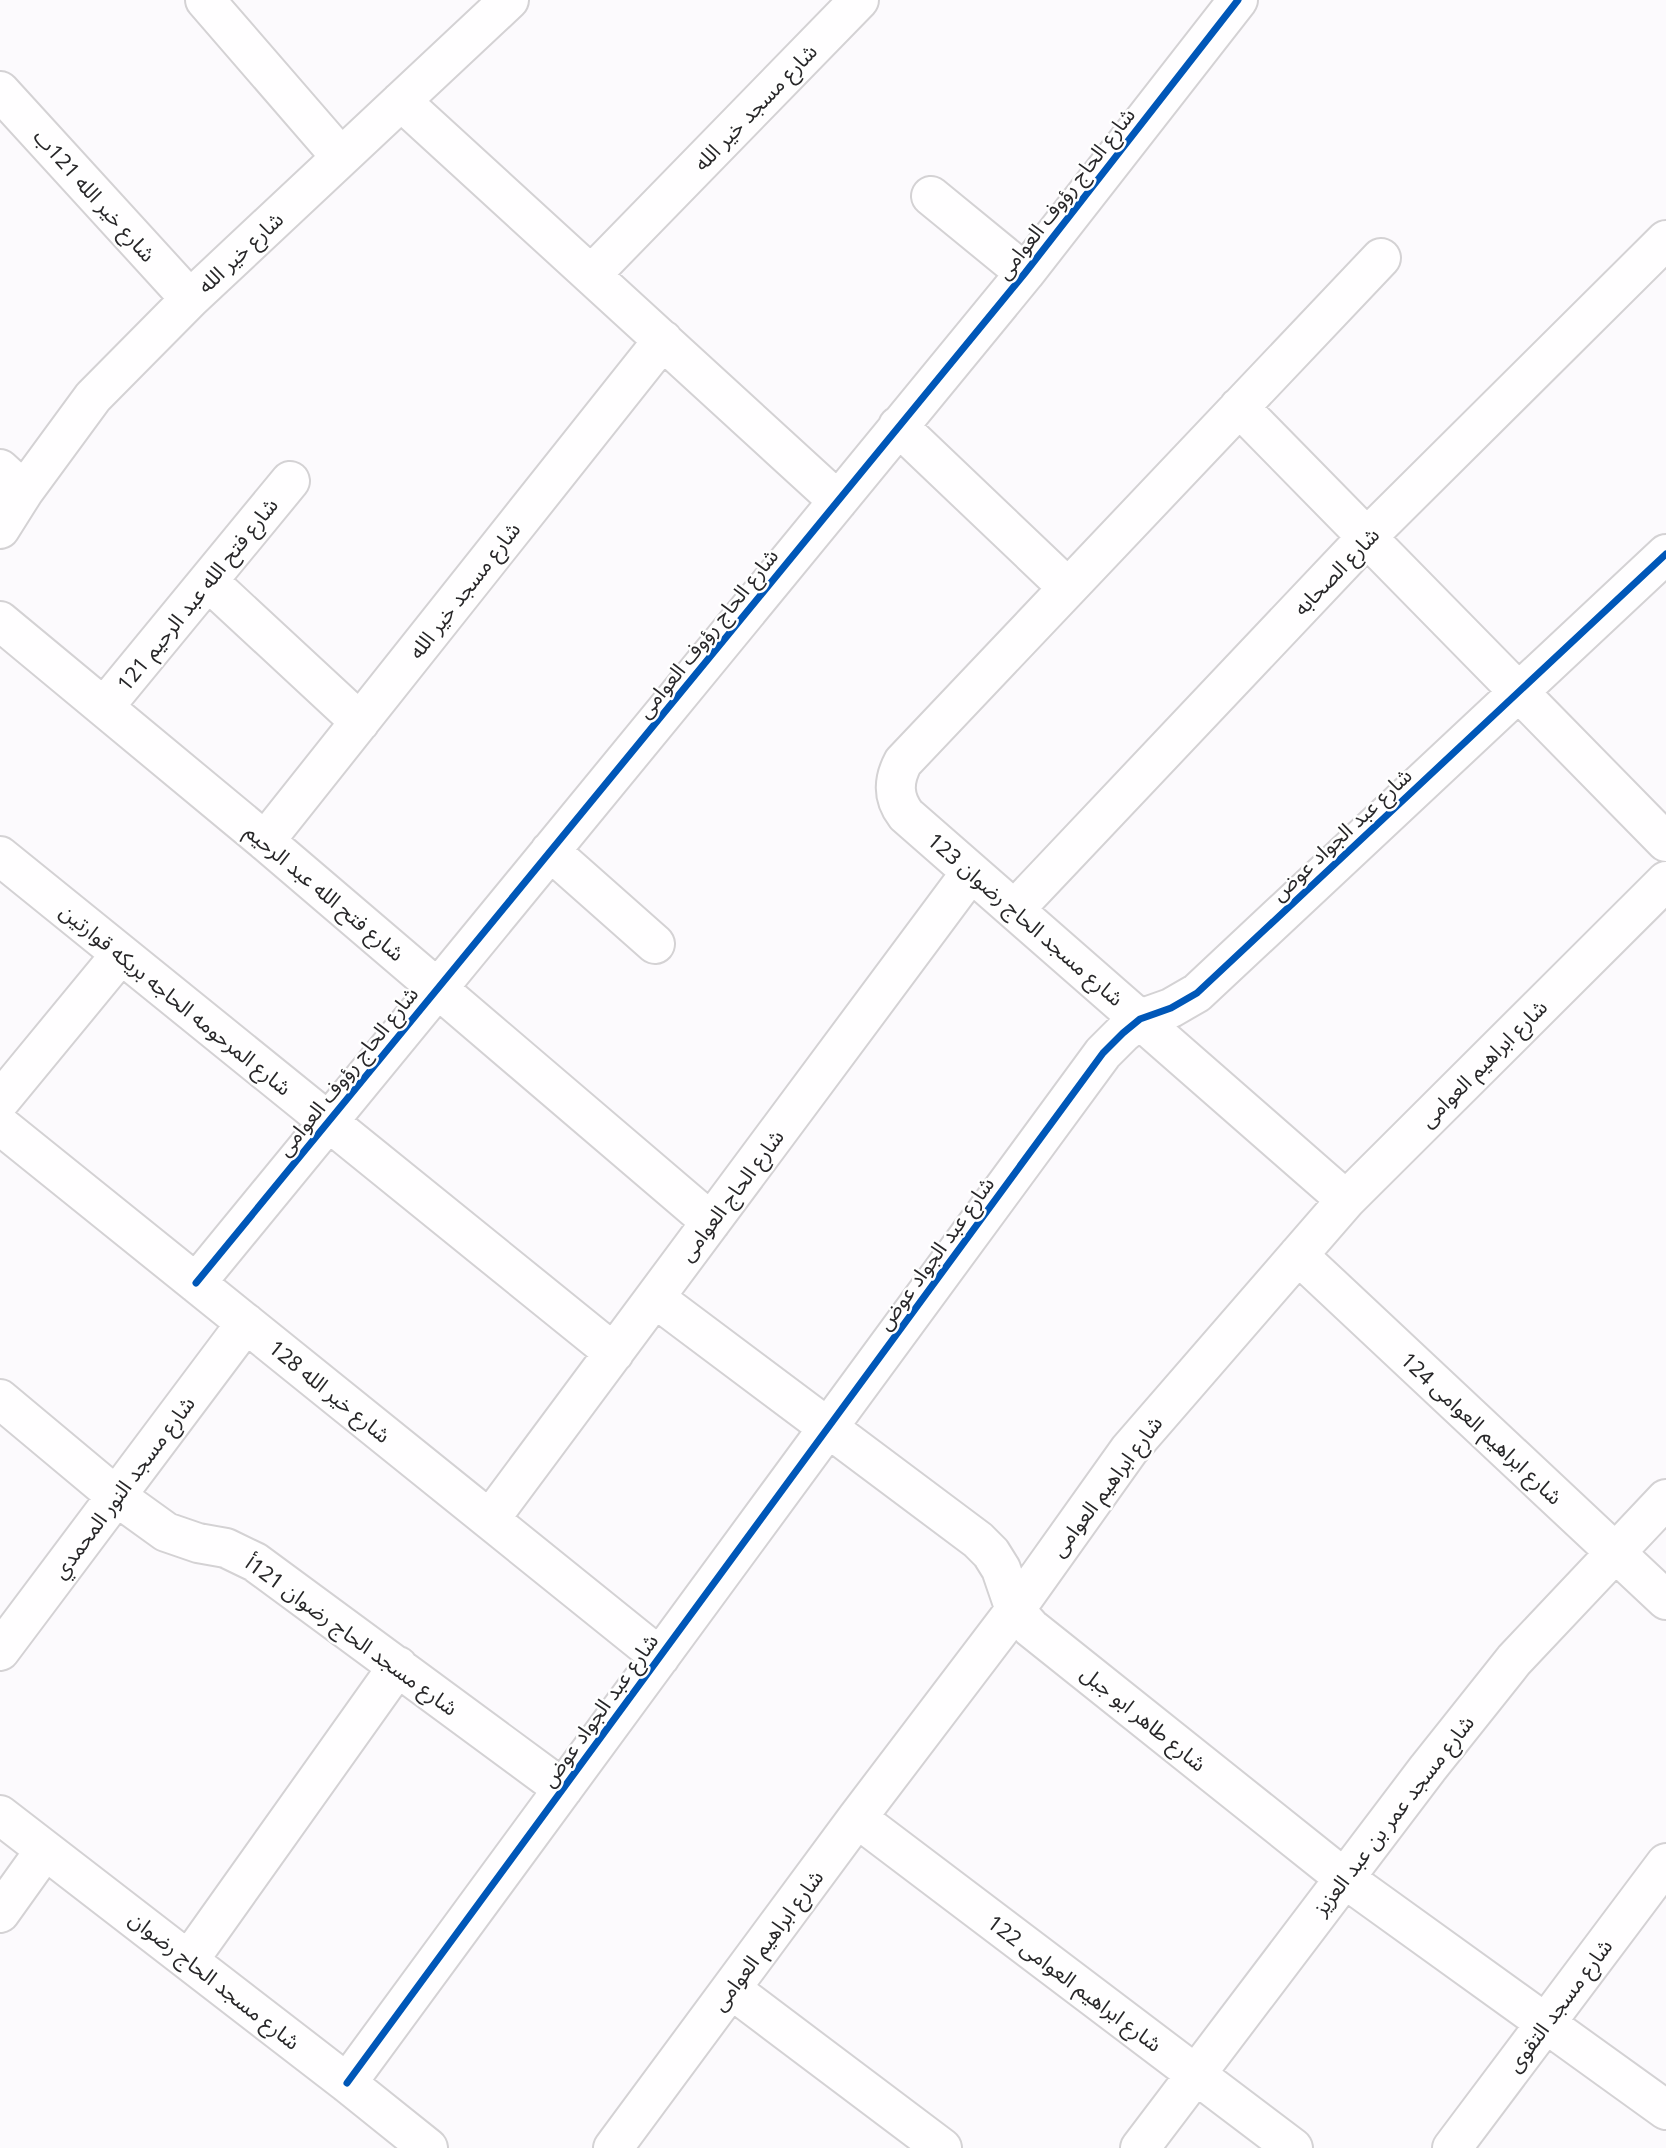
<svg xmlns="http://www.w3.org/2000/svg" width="1666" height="2148" font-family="'Noto Sans','Noto Sans Arabic',sans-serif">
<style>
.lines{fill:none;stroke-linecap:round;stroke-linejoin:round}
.minor-casing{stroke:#d4d2d4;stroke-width:42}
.minor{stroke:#fffeff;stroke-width:38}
.cycleway-casing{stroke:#fff;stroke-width:11}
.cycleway{stroke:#0057b8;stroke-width:7}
.labels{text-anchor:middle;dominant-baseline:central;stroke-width:5;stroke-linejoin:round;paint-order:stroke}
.street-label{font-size:21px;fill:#282729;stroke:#fff}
</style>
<rect width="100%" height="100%" fill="#fcfafd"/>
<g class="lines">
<defs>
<path id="minor" d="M205 0 341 157
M0 91 190 299
M401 101 838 501
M931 196 1025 273
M591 275 859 0
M1239 407 1666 842
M898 426 1068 588
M0 469 24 491
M0 529 24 491 93 397 190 299 509 0
M208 581 360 722
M0 621 265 841 711 1222
M104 707 290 481
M265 841 663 340
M550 851 655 944
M0 856 614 1353
M1015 909 1367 537 1666 240
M0 1101 121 954
M0 1125 660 1657
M1346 1200 906 815C893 798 893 781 903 762L1381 258
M1298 1255 1666 1600
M196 1283 1025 273 1238 0
M655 1298 978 1540 991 1553 1001 1569 1015 1610 1031 1628 1344 1878 1666 2110
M0 1399 116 1496 166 1532 198 1543 226 1548 255 1562 563 1789
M490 1519 971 872
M0 1651 246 1323
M0 1815 347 2083 428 2148
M857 1818 1293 2148
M0 1913 45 1850
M189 1960 398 1666
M731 1989 942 2148
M347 2083 1103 1053 1123 1033 1140 1019 1171 1008 1197 993 1666 554
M613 2148 857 1818 1015 1610 1129 1450 1346 1200 1666 881
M1140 2148 1428 1768 1514 1660 1666 1499
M1452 2148 1666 1863"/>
</defs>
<use href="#minor" class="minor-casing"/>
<use href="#minor" class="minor"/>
<defs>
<path id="cycleway" d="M196 1283 1025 273 1238 0
M347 2083 1103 1053 1123 1033 1140 1019 1171 1008 1197 993 1666 554"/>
</defs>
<use href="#cycleway" class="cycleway-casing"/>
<use href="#cycleway" class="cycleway"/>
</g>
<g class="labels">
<g class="street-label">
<text transform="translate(755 107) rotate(-46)">شارع مسجد خير الله</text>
<text transform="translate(1065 193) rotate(-52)">شارع الحاج رؤوف العوامى</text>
<text transform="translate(95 195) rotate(48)">شارع خير الله 121ب</text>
<text transform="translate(240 252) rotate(-43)">شارع خير الله</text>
<text transform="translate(1336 571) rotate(-46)">شارع الصحابه</text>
<text transform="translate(464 590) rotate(-52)">شارع مسجد خير الله</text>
<text transform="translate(197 594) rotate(-51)">شارع فتح الله عبد الرحيم 121</text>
<text transform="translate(707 633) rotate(-51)">شارع الحاج رؤوف العوامى</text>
<text transform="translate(1341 834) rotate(-43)">شارع عبد الجواد عوض</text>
<text transform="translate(325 892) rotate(40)">شارع فتح الله عبد الرحيم</text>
<text transform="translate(1026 919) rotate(41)">شارع مسجد الحاج رضوان 123</text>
<text transform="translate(176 999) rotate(39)">شارع المرحومه الحاجه بريكه قوارتين</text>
<text transform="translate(1483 1063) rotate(-45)">شارع ابراهيم العوامى</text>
<text transform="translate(347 1071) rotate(-51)">شارع الحاج رؤوف العوامى</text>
<text transform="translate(731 1195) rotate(-53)">شارع الحاج العوامى</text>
<text transform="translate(935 1253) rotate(-54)">شارع عبد الجواد عوض</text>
<text transform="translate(330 1391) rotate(39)">شارع خير الله 128</text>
<text transform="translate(1482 1428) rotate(43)">شارع ابراهيم العوامى 124</text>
<text transform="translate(1106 1486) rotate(-53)">شارع ابراهيم العوامى</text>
<text transform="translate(123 1487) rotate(-53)">شارع مسجد النور المحمدي</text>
<text transform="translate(352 1635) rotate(36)">شارع مسجد الحاج رضوان 121أ</text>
<text transform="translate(599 1710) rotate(-54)">شارع عبد الجواد عوض</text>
<text transform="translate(1144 1718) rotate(39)">شارع طاهر ابو جبل</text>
<text transform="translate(1393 1815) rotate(-52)">شارع مسجد عمر بن عبد العزيز</text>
<text transform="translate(767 1940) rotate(-53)">شارع ابراهيم العوامى</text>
<text transform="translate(215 1980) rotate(38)">شارع مسجد الحاج رضوان</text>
<text transform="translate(1075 1983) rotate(37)">شارع ابراهيم العوامى 122</text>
<text transform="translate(1559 2005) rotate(-53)">شارع مسجد التقوى</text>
</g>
</g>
</svg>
